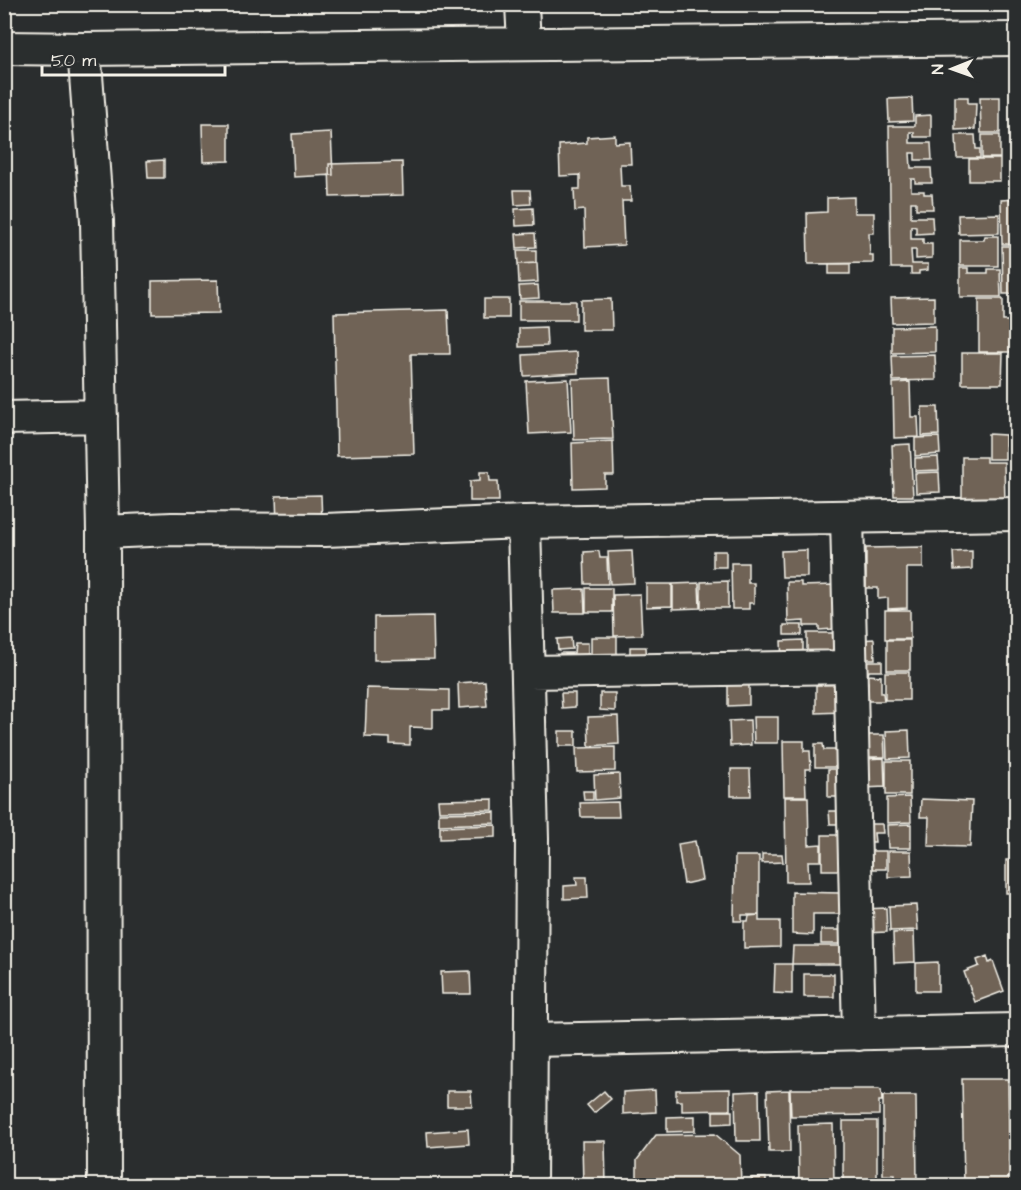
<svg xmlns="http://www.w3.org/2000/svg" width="1021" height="1190" font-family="'Architects Daughter',sans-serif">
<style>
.building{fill:#706457;stroke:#f4f1e8;stroke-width:1.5}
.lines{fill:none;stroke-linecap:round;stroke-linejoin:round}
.minor-casing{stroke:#f4f1e8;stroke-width:36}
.minor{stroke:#2a2d2e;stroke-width:32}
</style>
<rect width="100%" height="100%" fill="#2a2d2e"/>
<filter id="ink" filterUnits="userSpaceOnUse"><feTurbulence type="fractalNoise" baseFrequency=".0167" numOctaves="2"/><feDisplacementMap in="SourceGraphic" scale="12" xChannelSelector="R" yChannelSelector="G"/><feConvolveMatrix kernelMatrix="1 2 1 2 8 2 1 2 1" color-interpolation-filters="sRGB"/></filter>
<g filter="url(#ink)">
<path class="building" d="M955 97H968V103H976L975 129 955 130Z
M980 97H1000V133H981Z
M912 98 913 121 889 122 888 99Z
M931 115V137H914V132H910V143H931L932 160H915V153H910L911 168H931L932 183H915V179H911V191H924V194H932L933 209H916V202H911V217H932L933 233 916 234V227L911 226V239H923V244H932V258L916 259V250H911L912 264H928V270L919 271V274H911V268H891L889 126H915V116Z
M202 124H229V161L203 162Z
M331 132 333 175 294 177 292 134Z
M615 135V143L630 142 631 164H620L621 186H630L631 201H622L624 245 585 247 584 210 575 211 574 189H580V175L560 176 559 145 587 143V137Z
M956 135H975L976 149H980V158H957Z
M982 135H1000V158H982Z
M969 159H1000V181H969Z
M164 160V178H148L147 161Z
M402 162 403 195 330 197 329 164Z
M514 190H530L531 204 515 205Z
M854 197V213H874V233H869L870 255H873V263L808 264 807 213 827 212V198Z
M1016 199V244H1002L1001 200Z
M533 208 534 225 516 226 515 209Z
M999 214V233L959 234 958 215Z
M535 233 536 247 517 248 516 234Z
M985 236H998V266H960V240H984Z
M1002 246H1016V294H1003Z
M517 250H536V263L518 264Z
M537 263 538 282 519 283 518 264Z
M829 264H850V274H829Z
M960 268H968V273H988V269H1000L1001 297H960Z
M218 280 219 313 152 314V281Z
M538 285 539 298 520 299 519 286Z
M934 297V322L892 323 891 298Z
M484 299H509V318H484Z
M611 299 612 330H581V300Z
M979 299H1003V321H1016V352H979Z
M519 301H576V320H519Z
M448 310 450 354H411L414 454 337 456 334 313Z
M935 326V352L892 353V327Z
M546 327 547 346 519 347V328Z
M577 352 578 373 524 376 523 355Z
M962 353H1003L1002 384H962Z
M935 355 936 380 893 381 892 356Z
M610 378 613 439 574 440 572 379Z
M568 379 571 432 529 434 526 381Z
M910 382 911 417H918L919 437 894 438 893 383Z
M922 407H938L939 435 922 436Z
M988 434 1005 435V459H988Z
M939 437 940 454 915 456V438Z
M613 441 614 475H605V487L573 488 572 443Z
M910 444 913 496H894L892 445Z
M938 457 939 470 915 471V458Z
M962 457H986V462H1004L1005 504H962Z
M480 472H489L490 481H498L499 501H470V481L480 480Z
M939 472 940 492 916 493 915 473Z
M321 495 322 523 277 525 276 496Z
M923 547V568H907V608L888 609V598L878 599V588H866V548Z
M807 550V577H782L781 551Z
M599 551 600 558H607L608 584H585L584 552Z
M632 551 634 583 610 584 608 552Z
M713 551H726V567H713Z
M972 551V569L954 570 953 552Z
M731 563H748V583H754V603H749V609H732Z
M728 581V608H701V582Z
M787 582H801V586L834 585 833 629 819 630V626H804V621L788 622Z
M699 583 700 608 673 609V584Z
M646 584H672V606L646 607Z
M586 588H612V612H586Z
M584 589 585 613H554L553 590Z
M640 594 642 635 614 636 613 595Z
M885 610H910V639H885Z
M433 616 434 659 374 660V617Z
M784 625H802V635H784Z
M807 633H837V659H807Z
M591 637H617V667H591Z
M571 638 572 649 558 650 557 639Z
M874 639 875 659H859V640Z
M803 640V661L782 662 781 641Z
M887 640H910V670H887Z
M575 643H588V656L560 668V653H574Z
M630 647H646L647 664 630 665Z
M859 661H882V671H869L868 675 881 676V693H883L884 701H860V686L868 685V682H859Z
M885 672H909V700H885Z
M485 681 487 706 459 708 458 683Z
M749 684V705L728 706V685Z
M841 684 842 712 816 713V685Z
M367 688 449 690V710H433V728L410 727V745L390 744V738L365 737Z
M561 693H575V707L562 708Z
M600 693H615V711L600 710Z
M618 716 619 744 589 746 588 717Z
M753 717H778V743H754Z
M750 720 751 745 730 746 729 721Z
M909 730 910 758 887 759 886 731Z
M559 731H576V746H559Z
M862 735H884L885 757H863Z
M783 741H804V751H810L811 769H805L806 796H784Z
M815 744H823L824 750H841L842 767H815Z
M615 747V771L577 772 576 748Z
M884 758 885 787 863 788V759Z
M886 761H910V795H886Z
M731 769H750L751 796H731Z
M828 769H842V797H828Z
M619 774 620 798 595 800 594 775Z
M583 791H593V800H584Z
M785 797H808L809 845 821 844V861H808L809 882H786Z
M910 797 911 822 887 823V798Z
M493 799V810L439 811 438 800Z
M921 799 972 801 970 847 928 846 929 817H920Z
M618 802 619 817H581L580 803Z
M829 811H839V824H830Z
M495 812V823L439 825V813Z
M863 824H882L883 833H874L875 842H863Z
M911 824V848H888L887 825Z
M496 825V837L440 839V827Z
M822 835H839L840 870H822Z
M695 841 702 880 684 884 678 844Z
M870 851H886V869H870Z
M888 851H911L912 876 888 877Z
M762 854H782L783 862 762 863Z
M735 856H759V915H742V921H734Z
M1006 860H1016V893H1006Z
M576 877H587L588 898 564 899V886L577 885Z
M792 892 840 893V914H813V935L792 934Z
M916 905 918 930 890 931 889 906Z
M886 908 887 932 864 933 863 909Z
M759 915V921H780V947L744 948V921H748L749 916Z
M821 930H847L846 944H821Z
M914 932 915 962 894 963 893 933Z
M793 946H845V964H792Z
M987 956 989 963 993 961 1004 991 975 1002 964 972 979 966 977 960Z
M938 962V991H916V963Z
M775 964H792V994L774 993Z
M470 971 471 994H442L441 972Z
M804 974H834V997H804Z
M962 1079H1008L1010 1186H964Z
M730 1089V1110L682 1111V1101H676V1090Z
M790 1089H879L881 1090 882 1101H879V1115L791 1116Z
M655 1090 656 1112 623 1114V1092Z
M789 1090 790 1152H769L767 1091Z
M447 1091H471L472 1106H447Z
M604 1091 611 1099 594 1113 587 1105Z
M759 1091 760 1141H736L735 1092Z
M883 1096H916L917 1185H895V1175H883Z
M713 1111H732V1123L713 1124Z
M695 1116V1131L667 1132V1117Z
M843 1121H877V1181H843Z
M833 1124 834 1186H799L798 1125Z
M468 1129 469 1144 428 1147 427 1132Z
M715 1134 740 1155 741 1186H700L697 1183 680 1184 678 1186H637V1160L656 1135Z
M582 1141H605L606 1186H583Z
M752 1178H766V1186H752Z"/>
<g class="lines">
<defs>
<path id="minor" d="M522 4 524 44
M4 48 84 49 97 221 103 532 172 529 325 530 524 522 532 839 530 1186
M84 49 1016 39
M4 418 101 416
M847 517 859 1034
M524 522 1016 514
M103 532 104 1186
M529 672 850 667
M532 1040 1016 1030"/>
</defs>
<use href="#minor" class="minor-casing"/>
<use href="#minor" class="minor"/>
</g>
</g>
<rect width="1021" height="1190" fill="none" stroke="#2a2d2e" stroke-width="24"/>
<rect x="12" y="12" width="997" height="1166" fill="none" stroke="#f4f1e8" stroke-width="2" filter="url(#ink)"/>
<g transform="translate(952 69) rotate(269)" stroke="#2a2d2e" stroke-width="4.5" paint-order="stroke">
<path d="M0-4.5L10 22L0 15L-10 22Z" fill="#f4f1e8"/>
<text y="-9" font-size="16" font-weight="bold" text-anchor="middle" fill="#f4f1e8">N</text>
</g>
<path d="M42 66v9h183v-9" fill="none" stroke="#f4f1e8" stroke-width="3"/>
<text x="51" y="66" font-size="18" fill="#f4f1e8" stroke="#2a2d2e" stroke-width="4.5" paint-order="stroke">50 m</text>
</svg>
